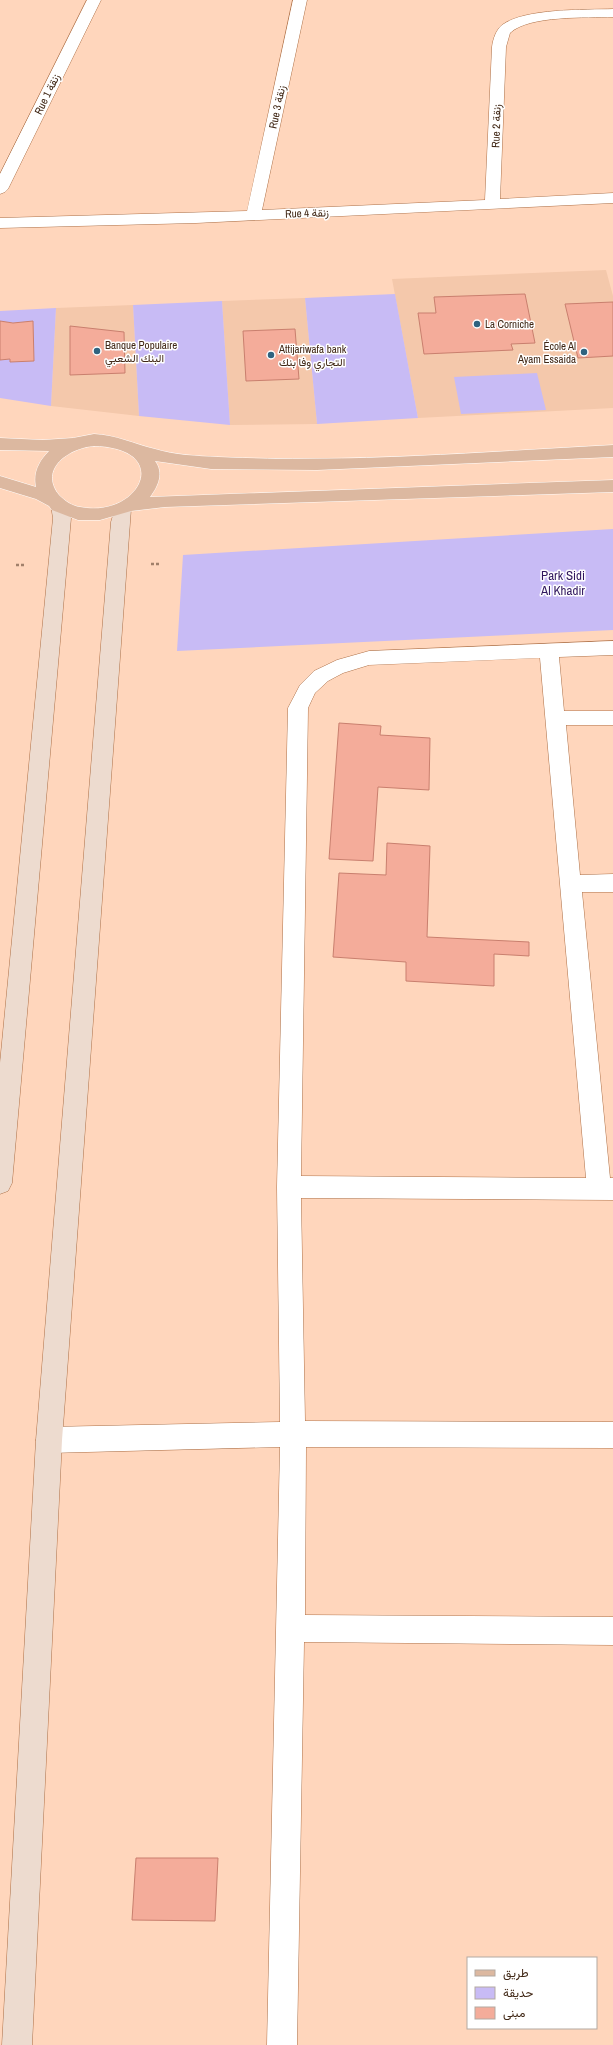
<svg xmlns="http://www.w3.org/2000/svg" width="613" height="2045" font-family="'Archivo Narrow',Vazirmatn,sans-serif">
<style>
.built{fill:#f4c8ab}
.green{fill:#c8bbf5}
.building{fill:#f4ac9a;stroke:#c97f6e}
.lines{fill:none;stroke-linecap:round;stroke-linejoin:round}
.street-casing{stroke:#ae7148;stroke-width:1}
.secondary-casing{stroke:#ae7148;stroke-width:1}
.primary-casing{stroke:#fff;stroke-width:1}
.path{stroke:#a1806a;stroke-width:2.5;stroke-dasharray:3 2;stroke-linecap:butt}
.street{fill:#fff;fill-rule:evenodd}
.secondary{fill:#eddbcf;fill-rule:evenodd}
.primary{fill:#dcb8a0;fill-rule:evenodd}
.poi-dot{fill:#2f6380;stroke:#fff;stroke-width:1.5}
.labels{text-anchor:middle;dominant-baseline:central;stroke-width:3;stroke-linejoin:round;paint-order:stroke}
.far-street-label{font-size:11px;fill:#402715;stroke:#fff}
.far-poi-label{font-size:11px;fill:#402715;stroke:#fff;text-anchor:start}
.park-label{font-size:13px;fill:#31175e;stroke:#fff}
</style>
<rect width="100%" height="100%" fill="#ffd6bc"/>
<path class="built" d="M606 270 613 296V408L418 418 392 279Z
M305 298 317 424 230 425 222 301Z
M133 305 139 416 51 406 56 308Z"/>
<path class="green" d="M395 294 418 418 317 424 305 298Z
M222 301 230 425 139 416 133 305Z
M56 308 51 406 0 398V360L10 359V362L34 361 33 321 13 323 0 321V311Z
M537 373 546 410 461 414 454 377Z
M613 529V630L177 651 183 555Z"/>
<path class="building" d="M525 294 535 343 511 344 513 350 424 354 418 313H436L434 297Z
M613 302V356L578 358 565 304Z
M0 321 13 323 33 321 34 361 10 362V359L0 360Z
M70 326 124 332 125 373 70 375Z
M295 329 299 379 246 381 243 331Z
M339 723 381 726 380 735 430 738 429 790 378 787 373 861 329 859Z
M387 843 430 846 427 937 529 942V956L494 954V986L406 981V962L333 957 339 873 386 875Z
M136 1858H218L215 1921 132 1920Z"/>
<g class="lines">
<defs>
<path id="street" d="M87 0H101L8 189 5 192 0 194V174Z
M293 0H307L262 210 485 200 492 47C493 39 496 30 502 25 525 8 585 10 613 9V17C587 18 529 15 510 33L506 47 500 199 613 193V203L196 223 0 228V218L247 211Z
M613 641V655L559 657 564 711H613V725H566L580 875 613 874V892H582L610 1178H613V1200L301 1198 305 1421 613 1422V1448L306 1447 305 1615 613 1617V1645L304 1642 297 2045H267L280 1447 49 1453 40 1449 36 1440 40 1431 49 1427 280 1422 277 1187 288 708 300 685 314 671 337 660 369 651ZM540 658 586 1178 301 1176 308 708 315 693 328 681 343 673 369 665Z"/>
<path id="secondary" d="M60 500 66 502 71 518 12 1183 8 1191 0 1194V1063L53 518 51 506 54 502Z
M122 503 128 505 131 509 62 1440 32 2045H2L36 1440 111 522 116 505Z"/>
<path id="primary" d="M94 434C116 435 134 444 155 449 175 455 197 456 218 457 350 463 482 452 613 445V457L317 470 211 469 155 461C164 473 158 486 150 497L613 480V492L165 507 131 511 100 520H78L52 510 49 506 36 499 0 488V476L36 487C33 473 39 461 49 451L0 450V438L43 440 73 438ZM94 446C175 448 140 519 80 507 72 506 65 501 59 495 38 469 69 448 94 446Z"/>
</defs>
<use href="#street" class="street-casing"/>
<use href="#secondary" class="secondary-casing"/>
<use href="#primary" class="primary-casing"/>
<path class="path" d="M151 564H161
M16 565H25"/>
<use href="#street" class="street"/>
<use href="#secondary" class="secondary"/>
<use href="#primary" class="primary"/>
</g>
<g class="poi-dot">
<circle cx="477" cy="324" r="4"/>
<circle cx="97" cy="351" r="4"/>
<circle cx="584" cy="352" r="4"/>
<circle cx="271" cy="355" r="4"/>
</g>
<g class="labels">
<g class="far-street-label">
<text transform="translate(47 94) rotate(-64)">Rue 1 زنقة</text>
<text transform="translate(277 107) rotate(-78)">Rue 3 زنقة</text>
<text transform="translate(496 126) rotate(-88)">Rue 2 زنقة</text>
<text transform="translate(307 213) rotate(-2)">Rue 4 زنقة</text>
</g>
<g class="far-poi-label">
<text x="485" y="324">La Corniche</text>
<text x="105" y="345">Banque Populaire<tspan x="105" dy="13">البنك الشعبي</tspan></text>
<text x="576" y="346" text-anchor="end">École Al<tspan x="576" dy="13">Ayam Essaida</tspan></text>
<text x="279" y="349">Attijariwafa bank<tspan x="279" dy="13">التجاري وفا بنك</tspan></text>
</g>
<g class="park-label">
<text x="563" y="575">Park Sidi<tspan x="563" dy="15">Al Khadir</tspan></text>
</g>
</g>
<rect x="467" y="1957" width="130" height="72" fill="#ffffff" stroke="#b3a9a1"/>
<rect x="475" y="1970" width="20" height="6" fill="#dcb8a0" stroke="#b3a9a1"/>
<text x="503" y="1977" font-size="12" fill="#402715">طريق</text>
<rect x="475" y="1987" width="20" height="12" fill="#c8bbf5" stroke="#b3a9a1"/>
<text x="503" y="1997" font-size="12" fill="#402715">حديقة</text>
<rect x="475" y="2007" width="20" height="12" fill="#f4ac9a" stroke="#b3a9a1"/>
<text x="503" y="2017" font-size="12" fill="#402715">مبنى</text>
</svg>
